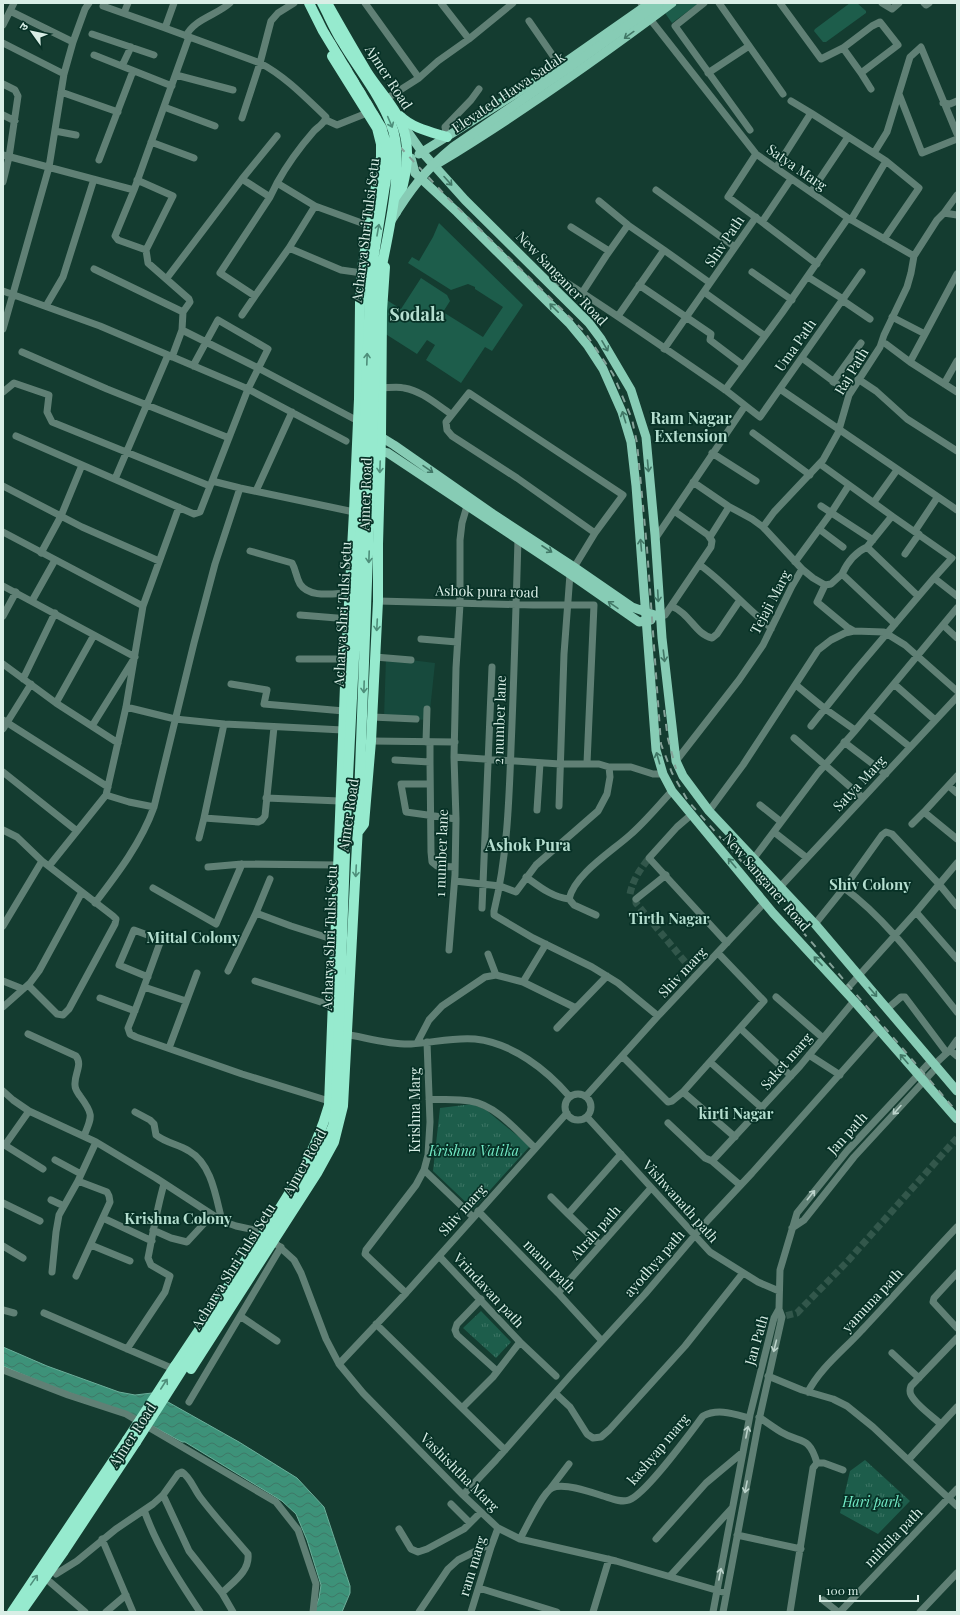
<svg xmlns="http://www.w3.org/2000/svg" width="960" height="1615" font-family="'Playfair Display','Noto Sans Devanagari',serif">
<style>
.built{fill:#174a3d}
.grass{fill:#1d5d4b}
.park{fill:url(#park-tufts)}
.water{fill:url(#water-waves);stroke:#6cae9a}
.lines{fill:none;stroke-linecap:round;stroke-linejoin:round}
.minor-tunnel{stroke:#32574b;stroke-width:7;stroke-dasharray:7 3.5;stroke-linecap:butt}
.minor{stroke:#608075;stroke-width:7}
.major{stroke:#87ccb5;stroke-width:9}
.highway{stroke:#96eace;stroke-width:10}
.rail{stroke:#84a198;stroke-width:2;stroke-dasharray:7 7;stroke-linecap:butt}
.major-bridge{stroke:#87ccb5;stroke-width:9}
.highway-bridge{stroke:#96eace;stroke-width:10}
.oneway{stroke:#417766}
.oneway2{stroke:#4e8e7a}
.oneway3{stroke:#bbd2ca}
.labels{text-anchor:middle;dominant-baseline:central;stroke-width:3.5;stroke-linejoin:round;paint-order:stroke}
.street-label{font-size:14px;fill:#d9eee6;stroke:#073126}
.park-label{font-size:14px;font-style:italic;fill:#73eac6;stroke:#073126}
.neighbourhood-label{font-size:15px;font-weight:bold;fill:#b4decf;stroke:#073126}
.quarter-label{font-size:16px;font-weight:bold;fill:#b4decf;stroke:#073126}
.district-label{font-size:18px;font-weight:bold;fill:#b4decf;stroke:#073126}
</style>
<defs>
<pattern id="park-tufts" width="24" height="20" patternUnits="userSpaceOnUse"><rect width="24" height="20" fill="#1d5d4b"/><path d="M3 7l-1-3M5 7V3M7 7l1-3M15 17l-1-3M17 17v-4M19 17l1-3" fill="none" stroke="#3d7565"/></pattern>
<pattern id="water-waves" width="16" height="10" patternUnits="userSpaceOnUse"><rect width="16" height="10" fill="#3d9279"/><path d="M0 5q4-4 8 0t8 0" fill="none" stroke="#3e7867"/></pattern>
</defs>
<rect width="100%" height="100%" fill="#143c30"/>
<path class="built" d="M386 657 435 663 429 720 384 718Z"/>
<path class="grass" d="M678 3H699L672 23 665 13Z
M850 3H857L866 11V13L826 42H823L814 31 815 29Z
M439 223 523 305 492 351 485 347 461 383 426 360 435 345 427 340 417 354 384 333 385 299 401 309 421 278 447 295 450 301 443 312 483 337 503 307 475 289V287L468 284 451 290 408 263 412 257 419 261 433 237Z"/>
<path class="park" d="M472 1104 486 1110 530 1146 473 1209 433 1171 440 1108Z
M481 1311 511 1342 496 1358 463 1328Z
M865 1460 910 1501 878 1534 840 1513 850 1471Z"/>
<path class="water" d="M3 1347 47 1366 119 1392 135 1395 152 1393 239 1442 297 1478 324 1507 350 1586V1593L342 1612H314L319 1598 321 1585 307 1540 296 1514 282 1501 185 1442H182L136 1417 48 1385 3 1366Z"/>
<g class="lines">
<path class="minor-tunnel" d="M630 894C633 879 640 870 649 858
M636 899V903L696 975
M776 1318 797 1313 846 1263 957 1138"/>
<path class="minor" d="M365 3 419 78
M441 3 469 39
M641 3 650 19 756 154 848 218 914 256 937 220 944 213 957 215
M704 3 675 26 750 130
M719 3 783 94
M780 3 821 59 843 48 872 26 880 22 898 45 861 73 843 48
M882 3 892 9 899 3
M924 3 926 5 929 3
M103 6 165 28 174 3
M10 11 73 42
M124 13 128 3
M529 21 560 66
M3 25 14 3
M165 28 260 63 242 118
M92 34 154 55
M186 36C194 19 217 15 230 3
M3 43 64 74
M94 55 172 86
M122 66 131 47
M708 73 749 46
M861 73 871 89
M176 75 233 90
M3 84 15 90 18 96 9 157 3 182
M61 92 118 112
M899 94 922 153 957 139
M386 99 419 78 438 61 469 39 513 3
M791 101 811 113
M943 103 950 104 957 101
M164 107 215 126
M3 115 15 121
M326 120 337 125 367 113
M55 131 76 135
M447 137 445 127 471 100 479 89
M151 142 194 158
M874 153 887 132 910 57 921 47 957 134
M756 154 728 197 762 222 791 179
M3 155 134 190
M99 160 133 71
M776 168 811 113 886 161 919 188 884 239
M242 179 270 197 277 183 315 206 289 248 255 296 220 273 270 197
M137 180 173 196 146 250
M277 183C287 165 300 147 314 131 318 127 325 123 326 117 306 98 285 76 260 63L271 21 278 13 294 3
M656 190 735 247
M811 192 848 137
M599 201 628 225
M315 206 370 226
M944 213 957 195
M851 220 886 161
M762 222 817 264
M571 227 609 251
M289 248 341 270 362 273
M664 250 710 283
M94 269 183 312
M752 272 792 300
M808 277 843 299
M167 278 242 179 277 136
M549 284 562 282 567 283C620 317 672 353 724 389 736 398 748 408 760 417L862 272
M639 285 711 334 710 340 743 365
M3 291 100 326 248 389 346 441
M704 292 765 336
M582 293 606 256 628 225 664 250 618 316
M842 300 870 319
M46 306 63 277 94 179
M242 315 255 296
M892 317 925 334 957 274
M3 329 49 167 64 74 73 42 85 9 89 3
M182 330 258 368 358 421
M925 334 910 362 957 392
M886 344 910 362
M664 349 756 217
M22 352 107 389 229 438
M172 357 182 330 183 312 190 302 189 299 148 263 146 250 118 240 115 236 134 190 189 37
M802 358 849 393
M858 379 876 391 907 419 957 451
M833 382 861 343
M944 384 957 361
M381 388C388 388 397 386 404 388 422 391 436 404 451 414
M780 389 957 510
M725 390 782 313 848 218
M3 392 14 383 49 395 47 412 52 422 210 486
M753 433 810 475
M16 436 194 514 200 512 248 389 268 349 218 320 193 366
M712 453 756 481
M820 464 892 516 867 547 918 596
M115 479 168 355
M212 481 240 488 354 512
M3 486 82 527 159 561
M256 491 292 412
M874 502 897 470
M467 506 462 523 460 540V604L456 668 454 757 560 764H599L609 767H631L653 774H663
M821 506 873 540
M892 516 952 558 934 578
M763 527 774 512 823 460 838 433 849 395 880 347 884 335 907 287 911 273 914 256
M819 529 843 547
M915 531 937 498
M3 532 143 606
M710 537 729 507
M518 539C516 609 514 679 511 748 509 803 507 858 494 911V915L533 938 592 967 618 983 658 1016
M655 539 745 406
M250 551 292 563C296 570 296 577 300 584 310 599 335 593 350 593
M41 553 61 516 82 465
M905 554 919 534
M795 562 831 513 849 485
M700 565C725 583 745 607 769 626L771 629
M802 569 813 578 825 585 831 584 842 574 895 624
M842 574C847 563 856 552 867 547
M825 585 817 602 847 627 854 631
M3 586 135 657 92 726
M32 601 55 560
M378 601 533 605H594L587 763
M671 606C690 613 695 634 712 638L717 634 740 600
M300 615 349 619
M3 616 16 592
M660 617 665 615 711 547 712 541 708 535 674 511
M943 625 957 638
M421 639 457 642
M375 657 411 660
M299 659H346
M3 664 56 703 118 743
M23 679 55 613
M231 684 267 690 264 704 344 711
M894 684 935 720
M796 685 824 708 855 730
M56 703 94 635
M126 707 175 719 224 724 343 730
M869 714 910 747
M372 717 416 719
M3 720 108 787
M224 724 204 818 258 822 262 820 265 816 274 727
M811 726 855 671 934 578 957 596
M3 729 31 684
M794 738 863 798
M371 741 455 742
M426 742 427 709
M844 742 886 774
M395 760 430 762V742
M676 761 739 680 763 645 792 586 802 569 763 527 752 519 728 506 693 482
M430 762 431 852 432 862 437 866 455 867
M3 772 77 831
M957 776 924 812 957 839
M430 784H401L406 812 456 819
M949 786 957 793
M106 795 129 802 154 807
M266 798 340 801
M760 805 780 821
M559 806 564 654 570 574 595 533 517 478 452 436 447 430 446 422 469 393 623 495 595 533
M537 810 540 763
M709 811 743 765 818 650 831 640 845 633 854 631 884 632 905 645 957 691
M691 815 677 827 649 858 727 943
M912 824 924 812
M3 830 17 837 42 861 113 916 116 919 115 924 69 1009 63 1015 57 1014 28 985
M774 832 807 858
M199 838 204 818
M754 858 818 773 854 732 957 608
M49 866 106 795 126 707 143 606 179 507
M208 867 242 864 338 865
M526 877C540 887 552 897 569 899
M455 881 500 886 516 892 536 865 598 811 607 794 610 777 609 767
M780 887 957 697
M153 888 216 924 242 864
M844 888C887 919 924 971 957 1012
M636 899 666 875
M95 903C118 873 141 843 154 807L194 643 215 564 240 488
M482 908 492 667
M916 912 957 959
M256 913 291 926 335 940
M596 915 574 905 569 899C575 874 611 852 630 835 645 822 658 806 672 791
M815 924 844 888 882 835 886 832 892 834 939 884 957 906
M3 926 42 861
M449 950 455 875 456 819 454 757
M718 953 764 1001 683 1092 735 1137
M228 971 256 913 270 879
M496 975 523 982 576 1008 607 976
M148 977 119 965 134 930 161 940C150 970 140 999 128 1028L130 1034 136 1037 242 1074 329 1101
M3 981 23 989
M255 981 333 1006
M523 982 546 944
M144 987 186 1001
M845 991 916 912 957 863
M776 997 823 1038
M100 998 135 1011
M3 1007 30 983 39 971 82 892
M887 1009 901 997H905L947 1053
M557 1028 576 1008
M741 1029 791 1076
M28 1034 76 1056C83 1065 74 1074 75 1085 75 1090 78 1093 80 1096 94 1115 92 1116 84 1136
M344 1034C364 1037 390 1045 411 1044 432 1043 453 1037 475 1039 512 1043 546 1069 570 1097
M417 1043 429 1020 442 1006 485 977 496 975 488 954
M169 1048 197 973
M950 1050 957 1056
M809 1055 840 1075
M622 1056 668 1102 672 1101 683 1092
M710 1062 762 1108
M935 1064 950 1050 957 1040
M3 1091 13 1100 29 1111 96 1142 156 1178 222 1221 236 1226 264 1232
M565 1107a13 13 0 1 1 26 0a13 13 0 1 1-26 0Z
M586 1096 658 1016 765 902
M429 1099C442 1100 457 1099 470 1101 496 1105 517 1131 535 1148
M135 1112 150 1120 154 1124 156 1135C166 1143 178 1144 189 1151 212 1164 216 1198 222 1221
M587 1117 710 1252 758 1282 779 1291
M668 1123 705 1158 712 1161
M3 1144 43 1169
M5 1145 29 1111
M55 1160 81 1174
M424 1170 473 1217
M740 1185 712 1161 800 1066 854 1001
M551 1197 568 1214
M51 1200 64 1206
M3 1203 40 1221
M478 1211 558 1293 602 1341
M103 1218 152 1241
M792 1228 804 1220 854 1157 937 1067
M153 1230 171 1238 187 1242 211 1216
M273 1241 294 1260 301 1273 326 1339 339 1364 363 1393 463 1495 498 1528 520 1539 616 1561 726 1593
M91 1245 130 1261
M600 1245 568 1214 621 1154
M3 1246 23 1258
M439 1256 520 1342 556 1376
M52 1272 56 1232 59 1215 78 1181 96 1142
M957 1273 934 1298 933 1302 957 1328
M76 1276 110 1202 109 1196 107 1192 78 1181
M406 1293 365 1254 366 1250 416 1185 424 1170 428 1155 430 1122 427 1042
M558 1293 651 1188
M481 1299 457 1324 455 1330 457 1335 497 1371
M3 1310 14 1313
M44 1313 176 1370
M240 1316 277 1341
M376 1324 505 1450
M127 1349 165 1292 170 1276 151 1265 148 1258C153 1233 157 1208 164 1184
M892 1353 919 1378
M339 1364 406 1293 567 1113
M3 1370 68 1395 126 1414 276 1502 298 1530 316 1584 313 1612
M768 1376 802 1390 833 1399 847 1406 873 1427 957 1506
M808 1392C820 1368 844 1350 862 1330 894 1296 925 1261 957 1227
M555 1393 570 1407 587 1434 593 1438 601 1437 609 1430 685 1346 743 1273
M189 1402 281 1247
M462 1408 493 1377 520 1342
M759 1417C766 1422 773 1427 781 1432 801 1444 809 1435 817 1463
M941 1424C932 1416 916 1405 911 1395 909 1391 910 1389 911 1386L957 1338
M908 1460 957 1407
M550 1489 569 1464
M163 1495 189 1551 222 1593 233 1612
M463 1495 496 1460 570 1376 645 1294 708 1220 752 1173 879 1030
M451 1504 470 1523
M144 1510C157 1547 178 1579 200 1612
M399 1529 411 1549 418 1552 427 1549 464 1529 481 1512
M737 1535 801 1549
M102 1539 133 1612
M520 1539C526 1528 543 1492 552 1488 563 1482 591 1492 603 1496 610 1498 621 1503 629 1500 646 1494 690 1433 703 1416 718 1408 734 1414 749 1418
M656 1539 706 1483 743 1452
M56 1574 77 1561 116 1529 153 1504 163 1495 178 1474 182 1472C190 1477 194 1489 200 1497 215 1517 232 1535 248 1554 250 1571 233 1582 222 1593
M670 1576 732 1508
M50 1582 85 1612
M479 1588 557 1612
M823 1600 838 1612
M106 1612 126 1595
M419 1612 448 1569 458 1560 492 1543
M471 1612 491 1547 498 1528
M593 1612 609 1559
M713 1612 750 1415 774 1318 779 1309
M723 1612 759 1420 782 1317 779 1309 780 1270 797 1213 847 1151 931 1061
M790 1612 813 1468 817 1463H824L843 1470
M840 1612 957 1489
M920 1612 957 1573"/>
<path class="major" d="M403 125 422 152 465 200 589 323 601 339 631 390 646 437 655 535 662 638 676 761 683 776 709 811 815 924 957 1091
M419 154 560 66 650 3
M411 158 415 173 457 212 569 323 588 346 603 369 622 412 631 442 636 486 656 750 663 774 672 791 773 913 854 1001 957 1119
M437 164C518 115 596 60 672 3
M374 435 381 437 394 445 493 514 574 567 632 607 660 617
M375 450 388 453 570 574 639 622 651 620"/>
<path class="highway" d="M327 3C340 26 353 49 367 72 381 94 402 113 406 140 410 165 402 188 396 212
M400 116C412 128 431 132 447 137
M358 832 364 824 371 741 378 601V544L381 437 382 311 385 267
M175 1366C200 1328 226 1290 251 1252 282 1206 314 1159 329 1105L346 659 354 512 359 399 360 303 362 268 381 157V144L377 128 332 56
M191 1369 317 1173 334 1142 343 1106 358 826
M12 1612 127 1440
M21 1612 64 1551 136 1442"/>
<path class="rail" d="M313 3 327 30 388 131 401 148 448 198 584 331 613 374 632 419 637 443 647 548 661 744 672 773 688 801 766 889 957 1112
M664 710 668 739 676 769"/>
<path class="major-bridge" d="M391 221C410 190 425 170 453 147L567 69 659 3"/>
<path class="highway-bridge" d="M322 3C329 16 335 31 343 43 359 70 380 95 391 124 407 163 386 243 378 285L358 824
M127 1440 175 1366
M136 1442 323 1149 333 1126 336 1107 347 797 359 560 371 273 389 160 386 143 381 127 323 31 309 3"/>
</g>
<defs><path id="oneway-shaft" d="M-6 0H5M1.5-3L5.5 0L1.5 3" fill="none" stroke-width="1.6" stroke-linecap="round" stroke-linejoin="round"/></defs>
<g class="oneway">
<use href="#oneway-shaft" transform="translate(629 35) rotate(144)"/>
<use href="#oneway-shaft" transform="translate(448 181) rotate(48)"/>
<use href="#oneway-shaft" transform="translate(554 308) rotate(-135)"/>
<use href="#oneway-shaft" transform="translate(605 346) rotate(60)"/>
<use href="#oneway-shaft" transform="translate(624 417) rotate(-107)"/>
<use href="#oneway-shaft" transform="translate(648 466) rotate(85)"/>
<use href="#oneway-shaft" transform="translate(428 469) rotate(35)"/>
<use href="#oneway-shaft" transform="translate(641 545) rotate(-95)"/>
<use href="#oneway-shaft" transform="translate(547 549) rotate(33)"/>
<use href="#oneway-shaft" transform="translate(658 596) rotate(87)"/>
<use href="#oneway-shaft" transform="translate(613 605) rotate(-145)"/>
<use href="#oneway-shaft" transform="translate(664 656) rotate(83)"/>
<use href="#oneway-shaft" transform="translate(658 758) rotate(-106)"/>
<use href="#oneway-shaft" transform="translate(732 863) rotate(-130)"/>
<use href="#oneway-shaft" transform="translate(818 961) rotate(-133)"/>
<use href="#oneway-shaft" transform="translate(873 992) rotate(50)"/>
<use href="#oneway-shaft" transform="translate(904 1059) rotate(-131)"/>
</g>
<g class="oneway2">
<use href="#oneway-shaft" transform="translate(390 122) rotate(67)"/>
<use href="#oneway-shaft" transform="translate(378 230) rotate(-80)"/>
<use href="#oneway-shaft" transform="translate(367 359) rotate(-88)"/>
<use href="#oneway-shaft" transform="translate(380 467) rotate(92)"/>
<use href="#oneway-shaft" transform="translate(369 557) rotate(92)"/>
<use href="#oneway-shaft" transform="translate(377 625) rotate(93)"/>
<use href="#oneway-shaft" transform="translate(364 687) rotate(92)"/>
<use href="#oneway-shaft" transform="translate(356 871) rotate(93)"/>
<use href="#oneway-shaft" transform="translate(164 1384) rotate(-57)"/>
<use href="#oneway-shaft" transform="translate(34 1580) rotate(-55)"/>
</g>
<g class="oneway3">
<use href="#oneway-shaft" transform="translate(897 1110) rotate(132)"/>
<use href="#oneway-shaft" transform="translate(811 1195) rotate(-51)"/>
<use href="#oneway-shaft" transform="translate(775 1346) rotate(104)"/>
<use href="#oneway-shaft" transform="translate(747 1432) rotate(-79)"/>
<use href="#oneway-shaft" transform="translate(746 1487) rotate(101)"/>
<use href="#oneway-shaft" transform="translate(720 1574) rotate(-79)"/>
</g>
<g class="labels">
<g class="street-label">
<text transform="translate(389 77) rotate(57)">Ajmer Road</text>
<text transform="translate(508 92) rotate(-34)">Elevated Hawa Sadak</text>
<text transform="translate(797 167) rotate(35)">Satya Marg</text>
<text transform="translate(365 230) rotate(-83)">Acharya Shri Tulsi Setu</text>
<text transform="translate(724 241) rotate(-56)">Shiv Path</text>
<text transform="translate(562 278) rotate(46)">New Sanganer Road</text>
<text transform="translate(795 345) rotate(-55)">Uma Path</text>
<text transform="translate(851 371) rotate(-59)">Raj Path</text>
<text transform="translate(365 494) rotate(-88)">Ajmer Road</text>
<text transform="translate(487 591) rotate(1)">Ashok pura road</text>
<text transform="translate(770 602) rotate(-62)">Tejaji Marg</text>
<text transform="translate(342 614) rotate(-87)">Acharya Shri Tulsi Setu</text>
<text transform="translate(499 720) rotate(-88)">2 number lane</text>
<text transform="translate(859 783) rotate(-47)">Satya Marg</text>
<text transform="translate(348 815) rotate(-82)">Ajmer Road</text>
<text transform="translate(441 853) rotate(-88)">1 number lane</text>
<text transform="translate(767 882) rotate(49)">New Sanganer Road</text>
<text transform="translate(329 938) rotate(-88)">Acharya Shri Tulsi Setu</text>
<text transform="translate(682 972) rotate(-47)">Shiv marg</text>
<text transform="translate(786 1061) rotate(-49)">Saket marg</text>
<text transform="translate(414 1110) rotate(-90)">Krishna Marg</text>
<text transform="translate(847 1133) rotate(-48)">Jan path</text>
<text transform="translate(304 1162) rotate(-61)">Ajmer Road</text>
<text transform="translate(681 1201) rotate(48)">Vishwanath path</text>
<text transform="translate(462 1210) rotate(-48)">Shiv marg</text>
<text transform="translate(595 1232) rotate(-48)">Atrah path</text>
<text transform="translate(654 1263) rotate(-49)">ayodhya path</text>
<text transform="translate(233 1266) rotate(-58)">Acharya Shri Tulsi Setu</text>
<text transform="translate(550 1266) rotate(46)">manu path</text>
<text transform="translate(489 1290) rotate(47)">Vrindavan path</text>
<text transform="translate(872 1300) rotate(-47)">yamuna path</text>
<text transform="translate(756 1340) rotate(-74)">Jan Path</text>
<text transform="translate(132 1435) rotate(-57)">Ajmer Road</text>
<text transform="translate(658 1449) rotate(-50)">kashyap marg</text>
<text transform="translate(460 1472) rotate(45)">Vashishtha Marg</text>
<text transform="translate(893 1537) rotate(-46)">mithila path</text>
<text transform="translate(472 1566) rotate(-73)">ram marg</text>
</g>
<g class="park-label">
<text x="474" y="1150">Krishna Vatika</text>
<text x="872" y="1501">Hari park</text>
</g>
<g class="neighbourhood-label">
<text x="870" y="884">Shiv Colony</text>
<text x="669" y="918">Tirth Nagar</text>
<text x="193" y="937">Mittal Colony</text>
<text x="736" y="1113">kirti Nagar</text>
<text x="178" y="1218">Krishna Colony</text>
</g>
<g class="quarter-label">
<text x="691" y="417">Ram Nagar<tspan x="691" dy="18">Extension</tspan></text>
<text x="528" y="844">Ashok Pura</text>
</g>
<g class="district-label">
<text x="417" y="314">Sodala</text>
</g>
</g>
<rect width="960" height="1615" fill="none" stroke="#d9eee6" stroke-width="8"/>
<g transform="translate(32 32) rotate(303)" stroke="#073126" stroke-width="3" paint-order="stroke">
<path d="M0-3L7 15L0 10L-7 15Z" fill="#d9eee6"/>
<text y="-6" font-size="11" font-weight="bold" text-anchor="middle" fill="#d9eee6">उ</text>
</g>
<path d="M820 1595v6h98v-6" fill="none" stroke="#d9eee6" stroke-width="2"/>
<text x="826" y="1595" font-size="12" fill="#d9eee6" stroke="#073126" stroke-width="3" paint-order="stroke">100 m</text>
</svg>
